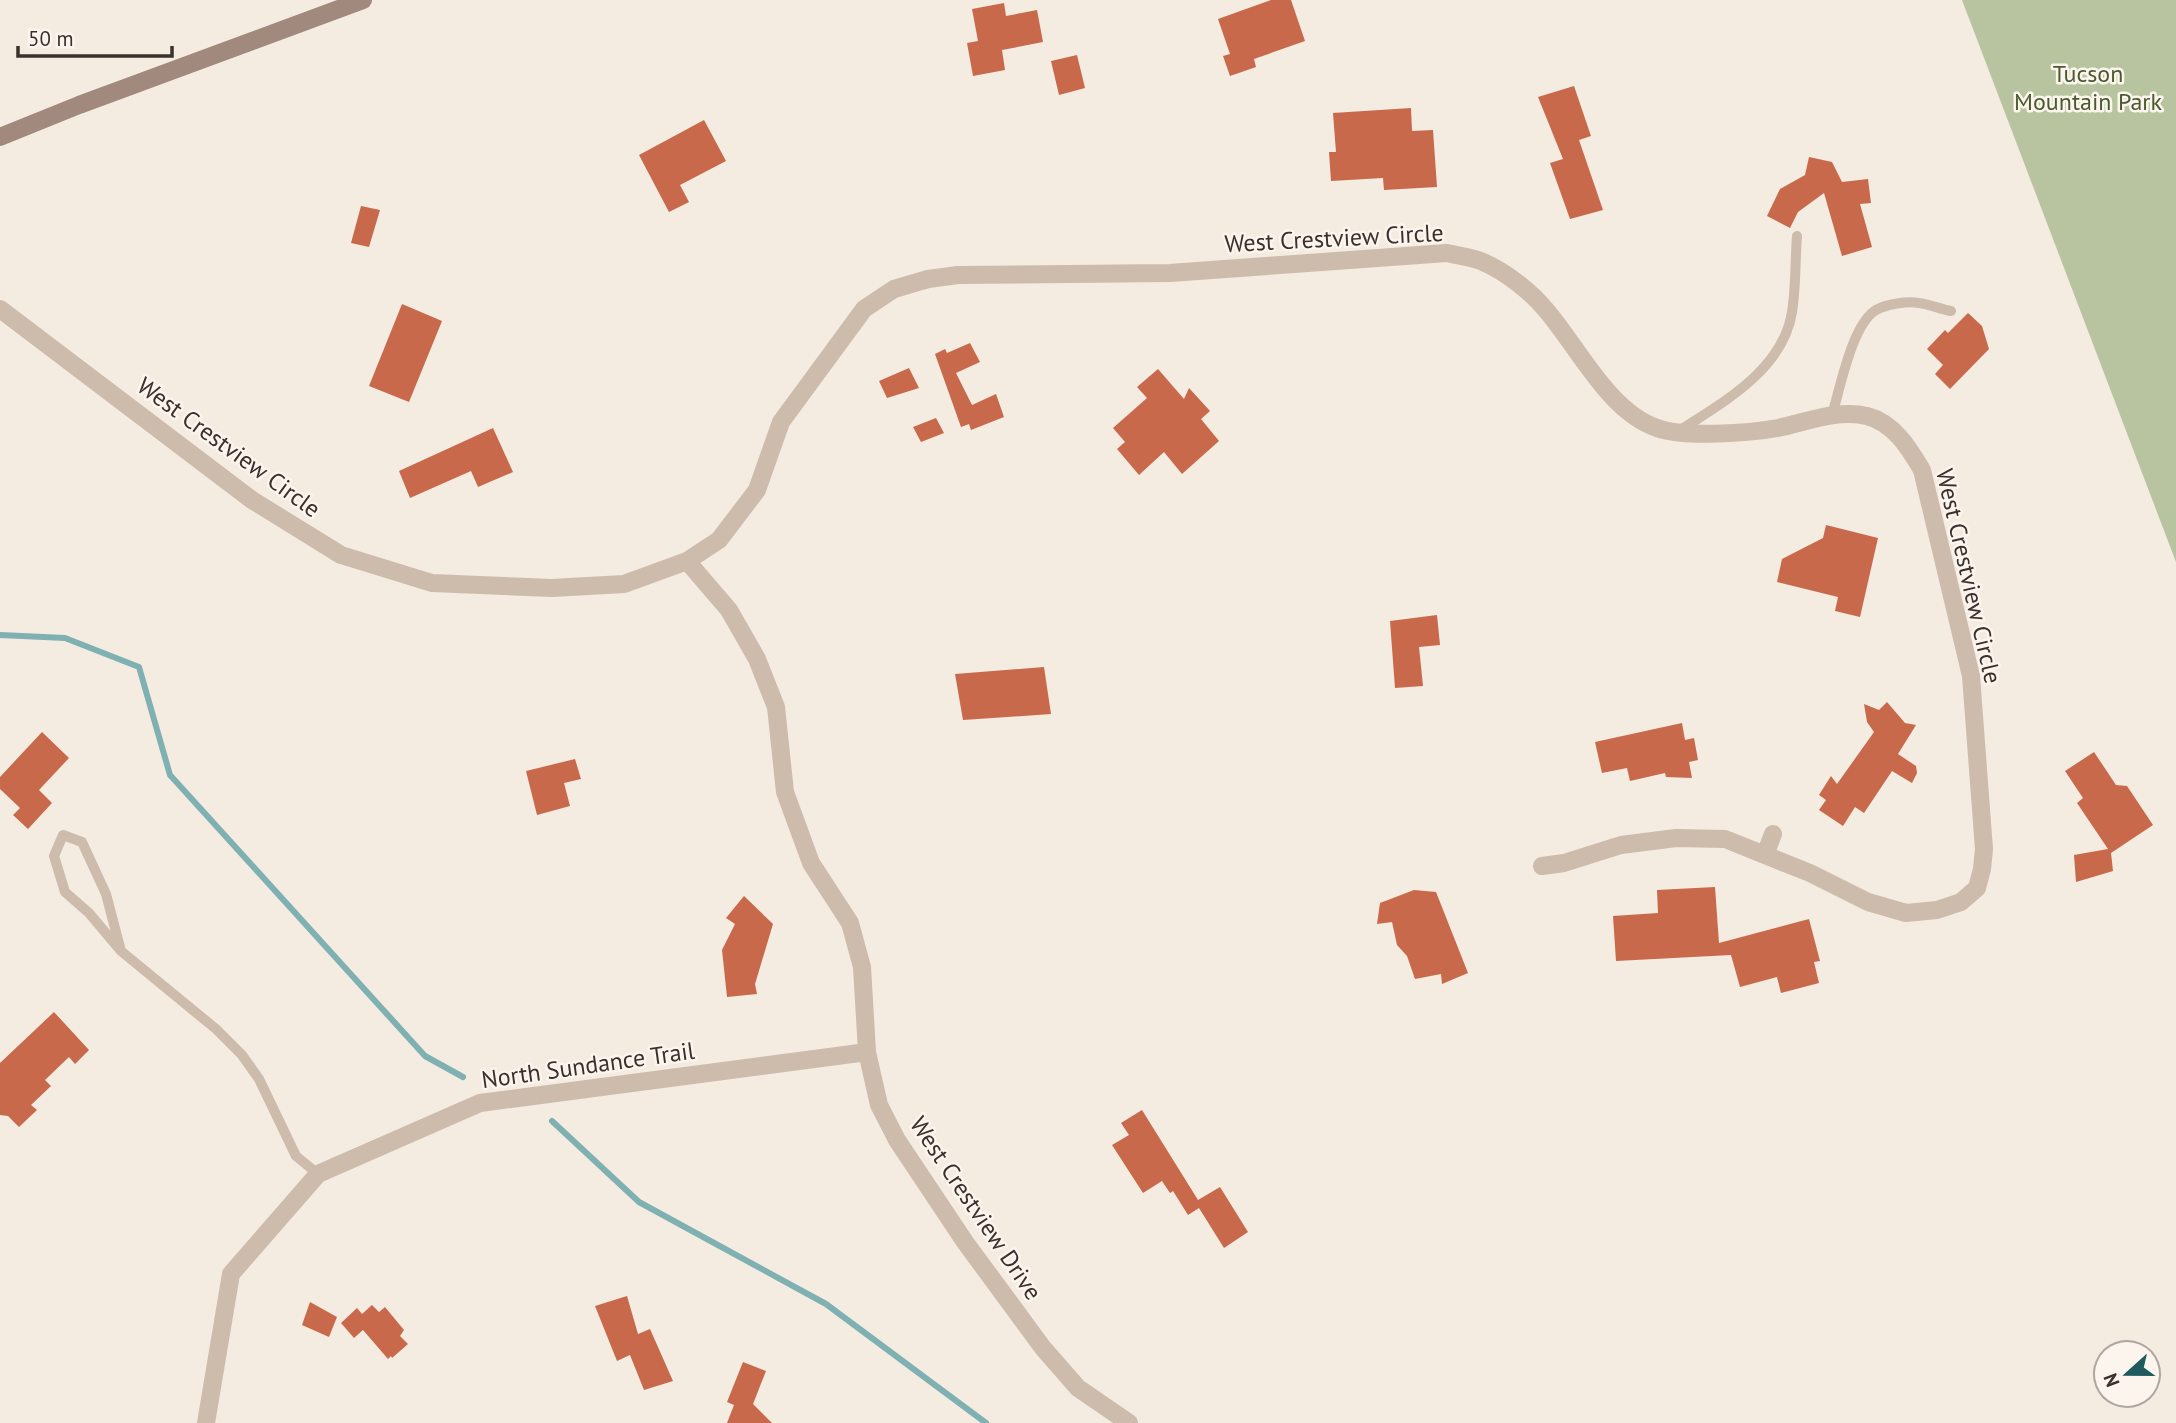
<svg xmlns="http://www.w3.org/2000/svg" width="2176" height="1423" font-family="'PT Sans',sans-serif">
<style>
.green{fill:#b8c4a0}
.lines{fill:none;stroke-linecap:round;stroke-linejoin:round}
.stream{stroke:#7fb0b2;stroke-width:6}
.building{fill:#c8694b}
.lane{stroke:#cdbbac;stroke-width:10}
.street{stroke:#cdbbac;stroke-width:18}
.secondary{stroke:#a18a7d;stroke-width:18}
.labels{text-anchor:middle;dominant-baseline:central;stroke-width:5;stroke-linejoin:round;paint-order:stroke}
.park-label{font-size:24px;fill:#4a5a2e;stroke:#fbf5ee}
.street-label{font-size:24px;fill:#3b302b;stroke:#fbf5ee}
</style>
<rect width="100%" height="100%" fill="#f4ebe1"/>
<path class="green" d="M1962 0H2176V562Z"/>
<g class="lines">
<path class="stream" d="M0 635 65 638 139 667 170 775 425 1056 463 1077
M552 1121 639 1202 826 1304 986 1423"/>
</g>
<path class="building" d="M1271 0H1291L1305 41 1254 59 1256 67 1230 76 1223 56 1230 54 1218 19Z
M1004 3 1006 16 1037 10 1043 42 1002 50 1005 70 973 76 967 43 978 41 972 9Z
M1077 55 1085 88 1059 95 1051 61Z
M1574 86 1591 136 1579 140 1603 210 1570 219 1550 163 1563 159 1538 97Z
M1411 108 1412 131 1433 130 1437 187 1384 190 1383 178 1331 181 1329 152H1336L1333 113Z
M704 120 726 161 680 185 689 202 669 212 639 155Z
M1809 157 1832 162 1842 182 1868 179 1871 203 1860 204 1872 247 1842 256 1824 193 1798 212 1790 228 1767 216 1780 189 1805 175Z
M361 206 380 210 369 247 351 243Z
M402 304 442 321 409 402 369 386Z
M1968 313 1982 326 1989 349 1950 389 1935 374 1943 365 1927 349 1945 330 1948 333Z
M970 343 980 362 956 373 972 405 996 394 1004 417 971 430 969 424 961 427 935 354 945 349 947 353Z
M909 368 919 388 887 398 879 381Z
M1158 369 1184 399 1189 388 1210 411 1201 419 1219 441 1182 474 1164 452 1139 475 1117 449 1125 442 1113 428 1147 398 1137 387Z
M936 418 944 433 921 442 913 427Z
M493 428 513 472 478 487 471 471 410 498 399 471Z
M1826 525 1878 538 1860 617 1835 611 1838 597 1777 582 1782 559 1823 538Z
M1437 615 1440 645 1419 647 1423 686 1395 688 1390 621Z
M1044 667 1051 714 963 720 955 674Z
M1887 702 1905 723 1916 725 1898 754 1916 766 1917 773 1912 783 1892 771 1864 813 1855 807 1843 826 1819 810 1826 800 1819 795 1831 776 1837 784 1874 732 1867 722 1864 704 1879 710Z
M1682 723 1685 740 1694 738 1698 760 1689 762 1692 778 1666 777 1665 773 1630 781 1627 768 1602 773 1595 742Z
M42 732 69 758 39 790 52 803 28 829 13 815 20 808 0 789V777Z
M2094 752 2116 785 2127 786 2153 825 2111 853 2113 871 2076 882 2074 855 2108 849 2077 803 2083 798 2065 771Z
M575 759 581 779 564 783 570 806 537 815 526 771Z
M1715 887 1719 943 1809 919 1820 961 1814 962 1819 983 1781 993 1777 977 1740 987 1731 955 1616 961 1613 916 1658 913 1657 890Z
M1414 890 1436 892 1468 973 1442 984 1441 974 1415 979 1407 956 1397 945 1392 922 1377 924 1380 903Z
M744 896 773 924 755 984 757 994 727 997 722 950 735 924 726 918Z
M54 1012 89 1050 75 1064 69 1057 45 1080 51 1086 31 1105 37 1110 19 1127 8 1116 0 1115V1063Z
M1142 1110 1198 1200 1220 1187 1248 1232 1224 1248 1199 1208 1188 1215 1173 1191 1170 1193 1162 1181 1143 1193 1112 1145 1129 1135 1121 1123Z
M627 1296 638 1334 650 1329 673 1381 644 1390 630 1355 617 1361 595 1306Z
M310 1302 337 1317 329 1337 302 1325Z
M372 1305 379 1312 385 1307 404 1330 400 1336 408 1344 392 1358 391 1356 388 1359 363 1330 354 1338 341 1323 357 1308 362 1314Z
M743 1362 766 1371 753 1404 772 1423H727L734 1405 727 1402Z"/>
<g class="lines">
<path class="lane" d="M1832 415C1840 389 1852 324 1876 310 1887 304 1907 301 1919 303 1929 304 1940 309 1951 311
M1679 431C1723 402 1783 370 1792 312 1796 288 1795 261 1797 236
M121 951 89 913 65 892 54 856 63 835 82 842 106 894 121 951 216 1029 242 1055 259 1079 296 1156 318 1174"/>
<path class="street" d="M0 309 252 500 341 555 432 583 552 588 624 584 687 561 719 540 757 490 781 422 864 309 894 289 928 279 958 275 1170 273 1447 253C1459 256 1473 257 1483 262 1506 272 1530 291 1546 310 1578 347 1609 412 1657 428 1684 438 1750 433 1778 428 1807 422 1837 409 1867 416 1894 423 1909 448 1922 470L1971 676 1984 849 1982 869 1977 888 1961 902 1937 910 1906 913 1868 902 1810 873 1725 839 1676 838 1621 845 1564 863 1542 866
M687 561 729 610 757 659 776 707 785 792 811 863 850 923 862 967 867 1052 879 1105 897 1140 965 1242 1043 1348 1078 1388 1129 1423
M1765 855 1773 834
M206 1423 231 1274 318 1174 480 1103 867 1052"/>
<path class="secondary" d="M0 137 79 105 363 0"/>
</g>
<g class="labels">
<g class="park-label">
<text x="2088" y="73">Tucson<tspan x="2088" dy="28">Mountain Park</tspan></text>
</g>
<g class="street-label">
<text transform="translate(1334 238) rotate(-3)">West Crestview Circle</text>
<text transform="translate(229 447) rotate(36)">West Crestview Circle</text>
<text transform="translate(1969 576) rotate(77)">West Crestview Circle</text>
<text transform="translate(588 1065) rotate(-8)">North Sundance Trail</text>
<text transform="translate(976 1208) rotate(56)">West Crestview Drive</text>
</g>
</g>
<g transform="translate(2127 1374) rotate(249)"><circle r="33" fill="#fbf5ee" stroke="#aea6a0" stroke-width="2"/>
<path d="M0-5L12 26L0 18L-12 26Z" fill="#1f5a5e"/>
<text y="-10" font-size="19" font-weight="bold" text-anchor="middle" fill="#3b302b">N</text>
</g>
<path d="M18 46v10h154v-10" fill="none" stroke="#3b302b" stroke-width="3.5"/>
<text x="28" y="46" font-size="21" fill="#3b302b" stroke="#fbf5ee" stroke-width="5" paint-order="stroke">50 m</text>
</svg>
